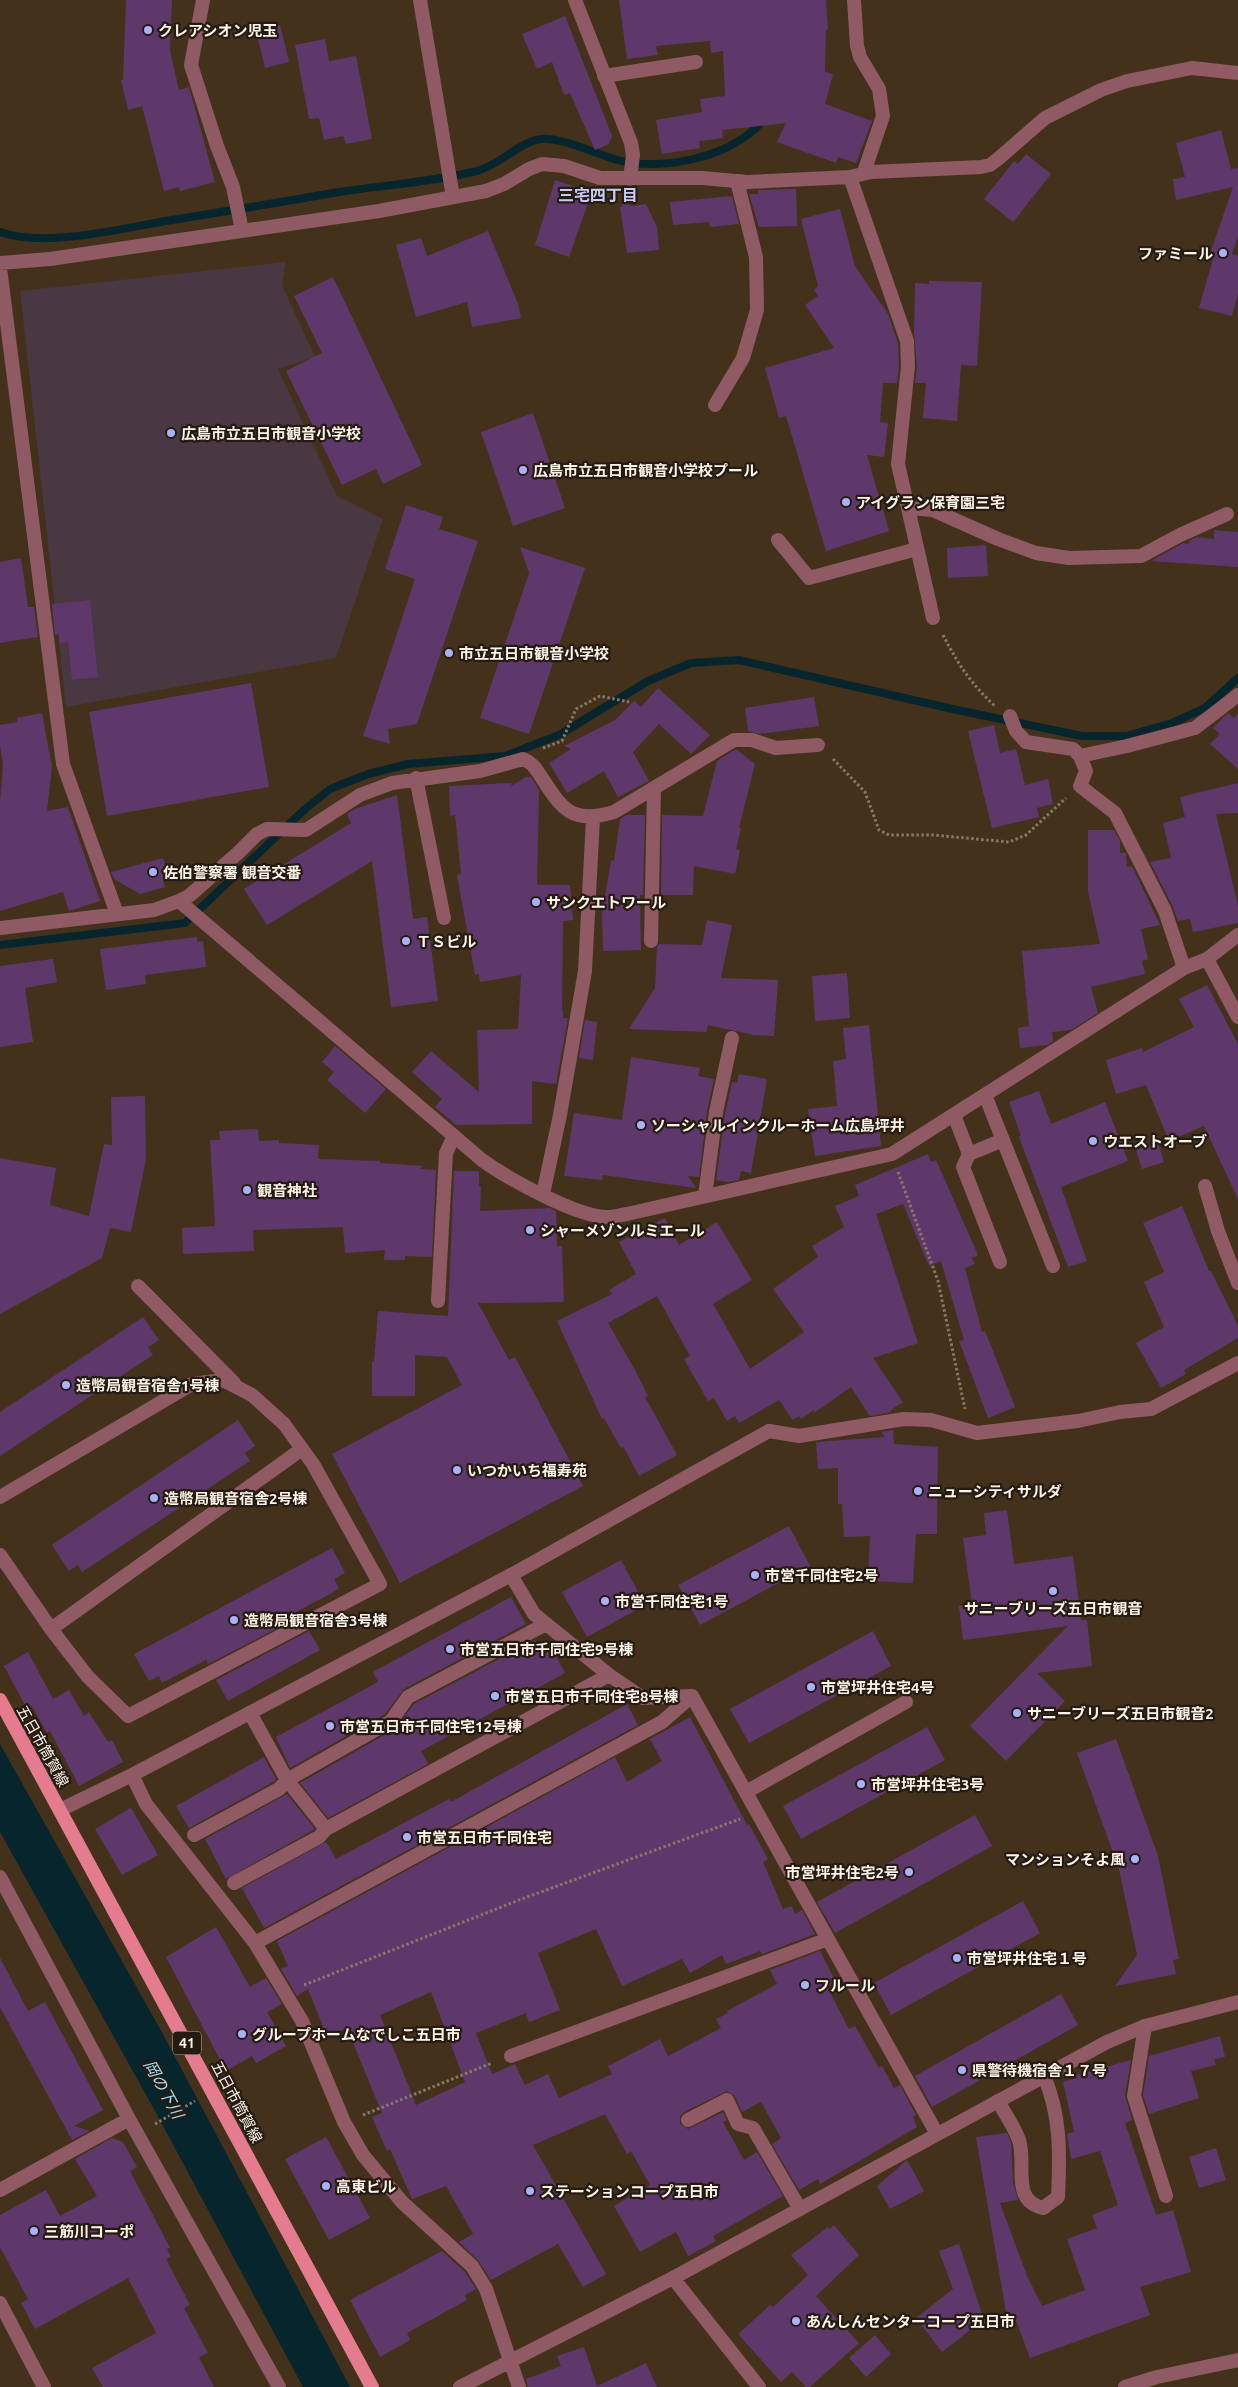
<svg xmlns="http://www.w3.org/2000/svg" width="1238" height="2387" font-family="Ubuntu,'Noto Sans JP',sans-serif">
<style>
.education{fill:#493741}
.water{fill:#07252d}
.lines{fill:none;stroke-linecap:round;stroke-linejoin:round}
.stream{stroke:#07252d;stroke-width:8}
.building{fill:#5f386b;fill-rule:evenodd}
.path{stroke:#887866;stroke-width:3;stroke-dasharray:2.5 2.5;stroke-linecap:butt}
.service{stroke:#8f5a63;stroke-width:14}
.minor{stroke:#8f5a63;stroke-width:14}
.tertiary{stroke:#8f5a63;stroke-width:14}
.primary{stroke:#e47b8f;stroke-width:14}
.poi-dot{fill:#a9b0fc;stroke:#241b12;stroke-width:2}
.labels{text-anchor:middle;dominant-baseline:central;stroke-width:4.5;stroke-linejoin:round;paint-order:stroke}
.shield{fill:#241b12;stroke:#bdb2a6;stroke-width:1}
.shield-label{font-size:14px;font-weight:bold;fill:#fff2e6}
.poi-label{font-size:15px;font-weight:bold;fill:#fff2e6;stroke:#241b12;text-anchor:start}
.street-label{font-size:15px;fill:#fff2e6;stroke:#241b12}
.neighbourhood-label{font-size:16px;font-weight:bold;fill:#c7ccf7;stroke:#241b12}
.water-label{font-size:16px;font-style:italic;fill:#9ce1f7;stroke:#241b12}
</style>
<rect width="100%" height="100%" fill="#44311c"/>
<path class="education" d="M286 262 282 285 315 357 278 369 337 496 383 519 336 658 66 707 20 291Z"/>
<path class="water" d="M0 1744 164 2036 350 2387H303L155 2111 0 1832Z"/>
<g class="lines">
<path class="stream" d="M0 232C45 248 119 229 166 221 223 212 281 202 339 192 385 185 432 182 477 171 500 165 519 142 541 139 558 136 599 155 617 160 663 172 734 157 764 119
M0 945 185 923 304 810 330 789 368 774 408 764 505 756 559 735 648 681 691 663 739 660 957 710 1082 736H1126L1172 723 1205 708 1238 678"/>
</g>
<path class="building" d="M126 0H172L170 51 179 90 189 87 215 182 180 191 179 187 164 191 142 106 128 110 121 80H123Z
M619 0H826L828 29 826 30 825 72 833 74 825 104 872 121 856 163 838 157 836 163 777 142 786 123 722 130 723 138 699 141 700 148 662 154 656 120 702 112 700 99 725 96 723 51 711 53 710 41 656 46 658 55 627 59Z
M565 16 612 136 609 144 595 150 570 93 564 95 552 62 537 69 522 34Z
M280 25 289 62 265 68 256 30Z
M325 39 329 61 356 56 372 139 346 144 343 136 324 140 319 118 309 119 295 45Z
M1221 130 1231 169 1238 168V236L1232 254 1238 256V294L1232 316 1199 308 1215 252 1211 251 1233 187 1176 200 1173 179 1185 177 1176 143Z
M1026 154 1051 174 1013 222 984 199 1014 161 1018 164Z
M555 180 592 192 569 257 535 245Z
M796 189 797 226 759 227 749 194H758V190Z
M732 196 739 224 710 227 709 222 673 225 670 202Z
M622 202 632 206 646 204 657 227 659 250 627 253 620 207H622Z
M840 209 855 266 888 314 898 343 899 366 897 383H883L880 422 888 423 884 457 867 455 889 531 826 551 786 416 779 418 765 368 834 348 805 305 818 296 814 290 818 286 801 219Z
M488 231 518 304 521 318 472 327 467 302 416 317 396 245 421 238 427 256Z
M333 277 422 465 383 484 376 469 342 485 286 371 322 353 294 296Z
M929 281 982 282 977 366 961 365 957 421 923 418 926 383H915L917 366 914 333 915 283 929 284Z
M533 413 565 508 513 526 481 432Z
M406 505 443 517 439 529 478 541 417 724 388 729 390 744 363 736 415 579 385 569Z
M1214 530 1238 532V567L1151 561 1183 543 1189 544V541L1197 537 1214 539Z
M986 545 988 576 948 578 947 548Z
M520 547 585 568 529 734 480 718 529 573Z
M21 558 28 607H34L38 637 0 643V562Z
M90 600 98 677 72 680 68 642 60 643 59 634 55 635 52 604Z
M251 683 269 787 107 816 89 712Z
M658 688 710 735 691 754 659 724 633 752 649 781 618 797 604 771 567 793 549 763 571 749 564 746 615 720 634 701 641 707Z
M814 697 819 726 760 734 748 731 745 708Z
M42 713 52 767 47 811 68 807 100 901 69 911 63 892 0 911V803L3 764 0 746V725L17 722V718Z
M1228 713 1234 718 1238 714V769L1210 744 1220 734 1213 728Z
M994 725 1000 753 1016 749 1025 785 1048 779 1053 804 1037 808 1039 817 992 828 968 731Z
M736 749 755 764 739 828H741L736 849 740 850 735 874 694 866 693 895H661L662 815 703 816 717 761Z
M526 777H531L539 790 537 885H570L573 920 563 921 562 1010H563V1018H568L556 1084 532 1081V1124L456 1125 435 1107 442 1099 412 1072 431 1051 479 1092 477 1030 518 1029 521 975 480 982 479 974 475 975 457 875 461 874 455 815 450 816 449 786 512 783 511 786Z
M1238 783V813L1216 814 1238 906V923L1193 932 1190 919 1178 921 1173 907 1150 862 1171 858 1163 823 1185 817 1180 797Z
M397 795 413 919 427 917 438 1001 391 1007 372 861 267 925 244 889 351 823 347 814 355 809Z
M627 815H645L643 895H640L641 950 603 951 602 914 611 860 614 861 620 819Z
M1088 830H1114L1120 841V853H1126L1127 867 1132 866 1160 925 1141 929 1148 959 1142 961 1145 974 1091 987 1098 1013 1071 1030 1052 1032 1053 1041 1047 1045 1020 1048 1018 1028 1029 1026 1022 951 1100 944 1088 892Z
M163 858 169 878 163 880 165 887 140 894 114 879 111 872Z
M707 920 732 925 721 978 778 980 774 1036 754 1035 708 1025 706 1032 629 1029 655 988 657 947 659 944 702 945Z
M197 937V942L203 941 206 967 145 975 146 984 106 990 100 949Z
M53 959 57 982 25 988 33 1042 0 1047V966Z
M847 973 850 1018 815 1021 812 976Z
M1207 985 1238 1044V1199L1204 1126 1169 1141 1146 1085 1116 1094 1106 1060 1142 1048 1143 1052 1194 1027 1179 999Z
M585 1020 597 1022 593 1060 579 1058Z
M869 1025 881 1146 815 1156 808 1109 837 1106 833 1061 846 1059 843 1028Z
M335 1046 386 1089 365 1113 327 1080 334 1072 322 1062Z
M631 1057 700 1068 698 1076 714 1079 707 1111 699 1177 688 1176 696 1188 603 1175 602 1180 564 1176 574 1113 622 1120Z
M739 1074 767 1079 751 1173 741 1171 739 1180 727 1182 716 1180 725 1114 732 1082 737 1083Z
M1039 1091 1051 1124 1105 1102 1128 1161 1061 1187 1087 1261 1068 1267 1019 1137 1021 1136 1009 1102Z
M145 1096 146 1159 131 1232 110 1228 102 1258 0 1314V1158L56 1168 50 1205 89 1216 104 1144 112 1145 111 1097Z
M258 1129 259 1141 279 1140V1143L319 1145 318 1159 380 1161V1163L423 1166 420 1169 436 1170 432 1257 405 1256V1260H384L385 1250 345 1253 343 1227 253 1230 254 1251 183 1254 182 1228 215 1226 210 1140H220L219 1131Z
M1158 1143 1164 1162 1142 1169 1136 1150Z
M928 1154 931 1162 936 1160 978 1255 972 1258 975 1264 965 1268 982 1332 985 1331 1015 1407 988 1418 959 1341 964 1340 941 1261 929 1266 903 1204 876 1214 918 1343 873 1358 903 1402 891 1410V1412L870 1416 851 1387 814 1413V1410L801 1419 799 1416 793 1420 779 1400 739 1423 735 1416 727 1421 714 1398 708 1401 684 1359 690 1356 657 1296 608 1323 635 1370 648 1396 645 1397 677 1455 639 1476 623 1446 621 1448 604 1418 602 1419 557 1321 612 1294 609 1290 636 1274 619 1242 665 1218 679 1245 717 1222 752 1280 713 1304 750 1369 804 1332 773 1289 818 1257 812 1246 844 1227 835 1206 859 1196 855 1185Z
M454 1171H479V1186L481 1187 480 1211 550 1208 556 1211 557 1246H562L564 1302 478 1303 509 1360 515 1357 583 1486 400 1583 332 1454 462 1385 447 1357 415 1355V1396H372V1361H374L378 1311 448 1316Z
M1182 1206 1209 1271H1211L1238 1326V1338L1184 1370 1186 1374 1161 1388 1136 1343 1164 1327 1144 1282 1164 1272 1143 1223Z
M143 1317 159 1340 148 1347 153 1355 0 1456V1412Z
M238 1420 255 1446 245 1453 250 1461 82 1572 78 1565 69 1571 52 1545Z
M893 1430 894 1444 938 1447 937 1534H916L913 1583 868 1581 870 1536 844 1537 842 1504H838V1468L818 1469 816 1442 885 1437 881 1432Z
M1007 1510 1014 1564 1073 1556 1081 1620H1087L1092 1666 1037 1673 1065 1701 1006 1761 970 1726 1068 1626 963 1640 959 1606 972 1604 963 1538 986 1535 984 1513Z
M789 1526 810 1566 700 1625 678 1585Z
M332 1548 345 1573 334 1579 339 1589 298 1611 301 1616 208 1664 206 1660 162 1683 159 1676 149 1681 134 1654Z
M621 1560 645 1605 587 1637 562 1592Z
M511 1597 526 1624 404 1689 385 1714 290 1768 276 1737 378 1682 373 1672Z
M309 1631 320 1650 228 1701 216 1680Z
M873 1631 891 1666 749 1743 730 1709Z
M535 1640 542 1654 552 1649 565 1673 421 1751 428 1764 328 1818 300 1783 395 1729 414 1704Z
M28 1652 53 1699 69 1690 84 1716 89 1712 108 1742 112 1740 123 1762 79 1786 50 1731 47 1733 32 1706 27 1709 4 1666Z
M627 1704 638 1725 264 1928 242 1888 326 1842 336 1859 449 1799 451 1802Z
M690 1717 747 1825 749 1824 768 1859 763 1862 783 1909 792 1906 795 1914 802 1910 815 1934 762 1954 760 1951 726 1964 722 1955 690 1973 682 1959 622 1986 596 1929 538 1953 560 2010 529 2022 526 2013 476 2033 492 2074 515 2064 525 2085 548 2074 559 2098 612 2074 608 2066 660 2039 668 2056 721 2028 716 2019 728 2013 727 2011 777 1984 770 1970 820 1951 836 1982 827 1987 849 2029 855 2026 879 2068 882 2066 894 2088 900 2085 916 2115 913 2117 917 2127 820 2184 818 2179 799 2190 772 2144 781 2138 761 2102 742 2112 735 2096 727 2091 684 2112 680 2116V2124L688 2129 723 2112 727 2120 723 2122 744 2160 757 2152 783 2196 713 2236 716 2241 688 2256 676 2232 640 2252 614 2206 650 2185 631 2151 627 2154 605 2114 533 2145 606 2274 583 2287 558 2244 491 2280 478 2260 459 2242 473 2234 446 2186 412 2199 390 2149 387 2151 372 2117 382 2113 347 2028 327 2036 308 1989 297 1996 281 1969 288 1966 277 1941 615 1757 627 1782 662 1761 650 1739ZM431 1992 465 2082 416 2105 380 2015Z
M927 1727 945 1760 801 1839 783 1806Z
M1116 1739 1158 1856 1179 1959 1173 1960 1176 1974 1115 1986 1137 1955 1119 1869 1077 1753Z
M264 1757 276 1779 273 1782 189 1828 176 1806Z
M287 1794 315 1829 226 1879 205 1839Z
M131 1808 158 1855 122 1875 95 1829Z
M975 1815 992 1846 835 1933 817 1902Z
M1023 1901 1040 1933 891 2015 874 1983Z
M216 1927 250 1987 266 1978 282 2004 267 2012 286 2046 256 2063 252 2056 226 2071 166 1957Z
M0 1958 28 2011 45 2002 103 2110 74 2126 90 2131 72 2140 0 2007Z
M1061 1994 1078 2025 932 2107 915 2076Z
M1220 2036 1225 2057 1214 2059 1216 2065 1191 2071 1199 2098 1149 2114 1143 2095 1149 2056Z
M1131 2060 1125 2095 1132 2120 1125 2123 1156 2215 1173 2210 1191 2272 1140 2287 1150 2315 1030 2358 1014 2315 1007 2318 976 2137 1007 2133 1011 2142 1013 2182 1018 2200 1000 2203 1027 2276 1042 2306 1085 2290 1067 2239 1097 2228 1092 2215 1118 2205 1100 2151 1071 2159 1067 2134 1074 2132 1063 2082 1077 2078 1076 2075Z
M326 2137 370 2218 329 2240 285 2159Z
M112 2138 123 2142 137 2167 130 2171 170 2248 167 2249 171 2257 166 2259 190 2305 184 2308 208 2353 199 2357 214 2387H103L92 2368 156 2333 128 2278 35 2329 21 2303 28 2299 0 2247V2215L46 2190 60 2216 97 2196 75 2159Z
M1216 2148 1226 2180 1199 2188 1189 2157Z
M907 2160 924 2191 890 2209 877 2186Z
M834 2225 859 2255 816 2296 859 2343 810 2387H806L792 2372 781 2382 738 2334 770 2305 773 2307 808 2275 791 2255 828 2227 830 2229Z
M959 2244 985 2323 974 2327 942 2352 916 2318 953 2289 939 2251Z
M442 2251 465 2272 476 2289 465 2295 467 2300 407 2333 410 2340 380 2357 350 2300Z
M875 2335 891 2354 866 2377 849 2358Z
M584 2347 597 2386 646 2363 657 2387H528L526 2379 561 2366 557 2356Z"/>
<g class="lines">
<path class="path" d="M943 635C958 664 971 684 995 706
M543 748 562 741 576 709 600 696 629 702
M833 759 865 792 879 830 889 835H933L1009 842 1026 835 1066 798
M898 1172 938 1281 965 1409
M304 1985 519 1900 740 1819
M363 2115 492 2063
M155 2124 195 2101"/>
<path class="service" d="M203 0 191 65 217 146 233 187 242 230
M420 0 453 197
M604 76 696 62
M715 405 743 358 757 310 756 257 737 181
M778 540 809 578 917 549
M985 1095 1053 1266
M954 1115 969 1154 963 1167 1000 1262
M969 1154 1003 1140
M1205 1186 1218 1231 1238 1283
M705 1196 716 1112 732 1038
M138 1286 234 1383
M438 1301 446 1153 454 1136
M0 1497 192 1384 223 1380 252 1395 284 1424 313 1464 380 1584 128 1716 88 1677 51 1629 0 1555
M51 1629 302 1449
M746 1792 906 1702
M1145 2026 1134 2096 1166 2196
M998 2101C1005 2114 1014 2126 1019 2140 1027 2165 1010 2200 1043 2208L1058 2197C1060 2154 1061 2116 1044 2076
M688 2120 727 2100 738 2124 753 2128 800 2209"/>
<path class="minor" d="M575 0 631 143 633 155 630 179
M854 0 857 46 860 57 879 89 883 116 864 172
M850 177 907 341 908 366 898 464 933 618
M0 263 50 259 379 211 486 191 504 184 529 169 542 164 564 166 600 178H702L747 182 850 177 871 172 981 167 990 165 998 159 1045 118 1101 90 1127 81 1192 68 1238 73
M0 268 63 764 117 914
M908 508 933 510 998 539 1036 553 1069 558 1141 556 1180 535 1227 514
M1010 716 1016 731 1026 742 1073 749 1080 756 1086 771 1080 786 1115 813 1165 911 1184 968
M1080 756 1127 746 1195 728 1238 695
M416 778 444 918
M179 901 189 896 238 853 257 834 267 829 306 830 360 795 392 783 480 771 523 759C533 763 536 769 542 778 563 811 573 824 614 812L734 740H752L776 748 818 745
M0 928 154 910 179 901 482 1160C507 1178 577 1217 607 1217 614 1217 620 1215 627 1214L892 1154 1184 968 1207 959 1238 935
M651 941 654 789
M1207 959 1238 1017
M543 1194 560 1115 585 971 593 818
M769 1431 799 1436 904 1419 931 1420 977 1433 1078 1421 1120 1412 1151 1409 1238 1363
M511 1575 534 1614 609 1675 643 1698 692 1696 937 2134
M250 1713 287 1780 326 1829 609 1675
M132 1775 146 1804 255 1943 302 2021 344 2122 363 2155 402 2202 472 2266 486 2289 519 2387
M194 1835 279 1789 287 1780 391 1721 408 1697 546 1624
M0 1877 129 2119 279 2387
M234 1883 319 1837 326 1829
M255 1943 662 1722 692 1696
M511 2056 828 1939
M0 2190 129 2119
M673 2278 759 2387
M0 2303 44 2387
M460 2387 673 2278 1107 2042 1145 2026 1238 2002"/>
<path class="tertiary" d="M60 1810 132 1775 511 1575 769 1431
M1125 2387 1157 2377 1238 2360"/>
<path class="primary" d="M0 1700 372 2387"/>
</g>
<g class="poi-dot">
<circle cx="148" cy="30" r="5"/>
<circle cx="1223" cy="253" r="5"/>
<circle cx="171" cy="433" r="5"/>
<circle cx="523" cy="470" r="5"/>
<circle cx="846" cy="502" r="5"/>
<circle cx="449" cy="653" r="5"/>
<circle cx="153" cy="872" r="5"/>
<circle cx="536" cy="902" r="5"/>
<circle cx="406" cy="941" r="5"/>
<circle cx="641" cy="1125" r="5"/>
<circle cx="1093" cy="1141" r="5"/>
<circle cx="247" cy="1190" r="5"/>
<circle cx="530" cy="1230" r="5"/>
<circle cx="66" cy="1385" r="5"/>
<circle cx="457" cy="1470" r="5"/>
<circle cx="918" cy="1491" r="5"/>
<circle cx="154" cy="1498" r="5"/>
<circle cx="755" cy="1575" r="5"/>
<circle cx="1053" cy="1591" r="5"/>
<circle cx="605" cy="1601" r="5"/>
<circle cx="234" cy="1620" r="5"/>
<circle cx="450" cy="1649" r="5"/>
<circle cx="811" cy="1687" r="5"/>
<circle cx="495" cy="1696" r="5"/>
<circle cx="1017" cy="1713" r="5"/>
<circle cx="330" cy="1726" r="5"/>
<circle cx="861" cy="1784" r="5"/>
<circle cx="407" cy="1837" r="5"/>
<circle cx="1135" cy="1859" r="5"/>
<circle cx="909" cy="1872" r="5"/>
<circle cx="957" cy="1958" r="5"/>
<circle cx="805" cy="1985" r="5"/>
<circle cx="242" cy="2034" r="5"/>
<circle cx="962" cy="2070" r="5"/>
<circle cx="326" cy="2186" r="5"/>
<circle cx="530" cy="2191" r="5"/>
<circle cx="34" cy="2231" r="5"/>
<circle cx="796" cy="2321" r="5"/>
</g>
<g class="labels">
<rect class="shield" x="173" y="2031.5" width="28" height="23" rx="4"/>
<g class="shield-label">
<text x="187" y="2043">41</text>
</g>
<g class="poi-label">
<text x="158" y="30">クレアシオン児玉</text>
<text x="1213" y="253" text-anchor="end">ファミール</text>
<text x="181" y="433">広島市立五日市観音小学校</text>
<text x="533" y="470">広島市立五日市観音小学校プール</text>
<text x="856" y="502">アイグラン保育園三宅</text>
<text x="459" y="653">市立五日市観音小学校</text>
<text x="163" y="872">佐伯警察署 観音交番</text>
<text x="546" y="902">サンクエトワール</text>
<text x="416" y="941">ＴＳビル</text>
<text x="651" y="1125">ソーシャルインクルーホーム広島坪井</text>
<text x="1103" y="1141">ウエストオーブ</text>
<text x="257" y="1190">観音神社</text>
<text x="540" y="1230">シャーメゾンルミエール</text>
<text x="76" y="1385">造幣局観音宿舎1号棟</text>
<text x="467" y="1470">いつかいち福寿苑</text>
<text x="928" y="1491">ニューシティサルダ</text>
<text x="164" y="1498">造幣局観音宿舎2号棟</text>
<text x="765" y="1575">市営千同住宅2号</text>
<text x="615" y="1601">市営千同住宅1号</text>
<text x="1053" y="1608" text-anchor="middle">サニーブリーズ五日市観音</text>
<text x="244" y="1620">造幣局観音宿舎3号棟</text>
<text x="460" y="1649">市営五日市千同住宅9号棟</text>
<text x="821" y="1687">市営坪井住宅4号</text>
<text x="505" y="1696">市営五日市千同住宅8号棟</text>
<text x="1027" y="1713">サニーブリーズ五日市観音2</text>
<text x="340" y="1726">市営五日市千同住宅12号棟</text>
<text x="871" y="1784">市営坪井住宅3号</text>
<text x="417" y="1837">市営五日市千同住宅</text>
<text x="1125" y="1859" text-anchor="end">マンションそよ風</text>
<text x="899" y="1872" text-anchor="end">市営坪井住宅2号</text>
<text x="967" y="1958">市営坪井住宅１号</text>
<text x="815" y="1985">フルール</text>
<text x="252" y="2034">グループホームなでしこ五日市</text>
<text x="972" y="2070">県警待機宿舎１７号</text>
<text x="336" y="2186">高東ビル</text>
<text x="540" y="2191">ステーションコープ五日市</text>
<text x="44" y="2231">三筋川コーポ</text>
<text x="806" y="2321">あんしんセンターコープ五日市</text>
</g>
<g class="street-label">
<text transform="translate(43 1746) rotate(61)">五日市筒賀線</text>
<text transform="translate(237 2102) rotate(62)">五日市筒賀線</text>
</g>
<g class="neighbourhood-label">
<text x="598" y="195">三宅四丁目</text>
</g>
<g class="water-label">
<text transform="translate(164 2089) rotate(61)">岡の下川</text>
</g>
</g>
</svg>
